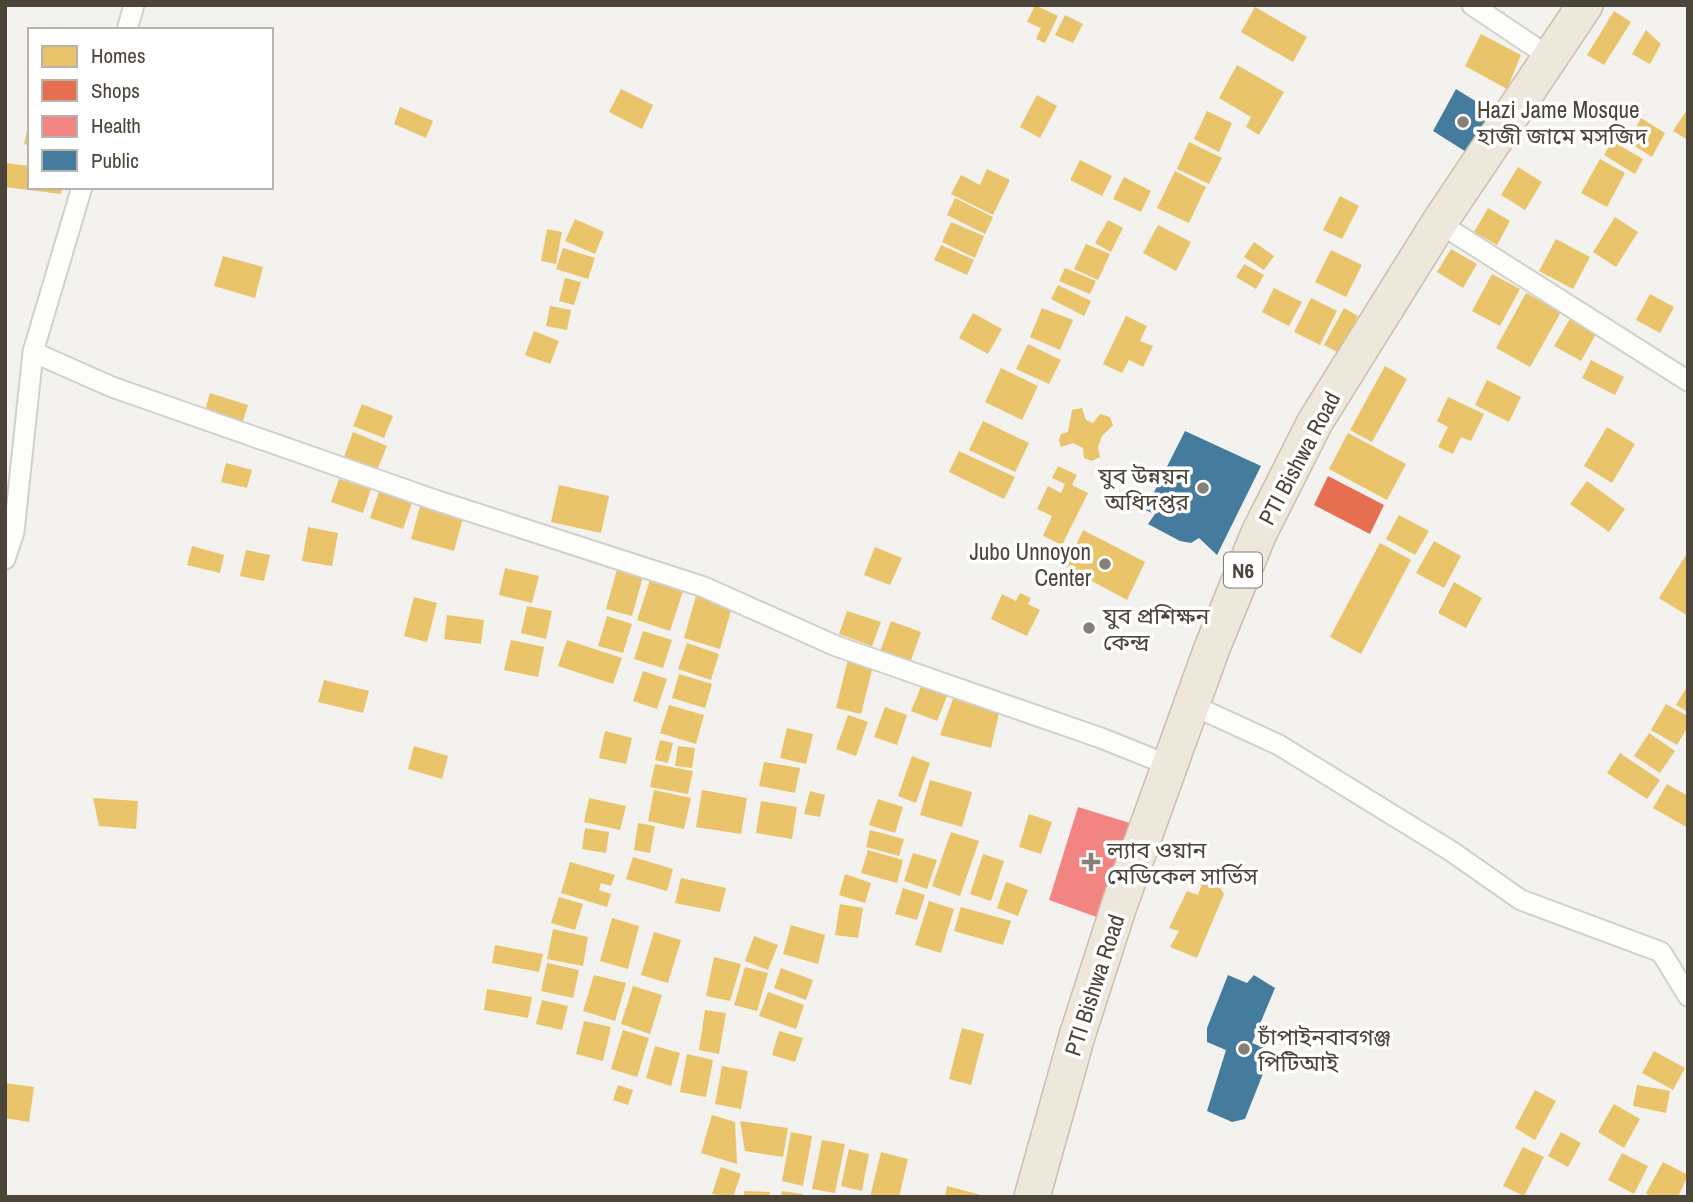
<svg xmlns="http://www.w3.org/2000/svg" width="1693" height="1202" font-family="'Archivo Narrow','Noto Sans Bengali',sans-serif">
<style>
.homes{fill:#e9c46a}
.shops{fill:#e76f51}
.health{fill:#f28482}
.public{fill:#457b9d}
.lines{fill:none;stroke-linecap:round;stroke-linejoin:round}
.street-casing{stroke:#d2d0cb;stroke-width:23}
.highway-casing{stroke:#ccbfa9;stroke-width:38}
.street{stroke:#fdfdfc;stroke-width:19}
.highway{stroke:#ede8db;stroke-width:35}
.poi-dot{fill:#868178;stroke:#fff;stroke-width:2.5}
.labels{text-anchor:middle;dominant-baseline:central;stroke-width:7;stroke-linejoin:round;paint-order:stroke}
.shield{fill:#fff;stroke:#817c74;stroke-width:2}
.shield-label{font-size:21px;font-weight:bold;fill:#4b4439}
.poi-label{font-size:23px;fill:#4b4439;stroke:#fff;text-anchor:start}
.street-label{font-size:23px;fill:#4b4439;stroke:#fff}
</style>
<rect width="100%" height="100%" fill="#f4f2ee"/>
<path class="homes" d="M1035 5 1058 16 1045 43 1036 39 1041 28 1027 22Z
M1255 7 1307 37 1293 62 1241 32Z
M1614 11 1631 22 1604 65 1587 55Z
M1065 15 1083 24 1073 43 1055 35Z
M1646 30 1661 44 1650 64 1632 54Z
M1481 34 1521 55 1507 89 1465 66Z
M1237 65 1284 92 1259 135 1246 127 1251 117 1219 98Z
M621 89 653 105 642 129 609 112Z
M1037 95 1057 106 1040 138 1020 127Z
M400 107 433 121 426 138 394 124Z
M1688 108V140L1673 131Z
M1207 111 1232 123 1219 152 1194 139Z
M1641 118 1665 133 1652 157 1628 142Z
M29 121H30V146L24 144Z
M1612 141 1643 159 1635 174 1604 155Z
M1189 142 1222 158 1209 184 1177 169Z
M1600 159 1625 173 1607 207 1581 193Z
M1080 160 1112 176 1102 196 1070 180Z
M6 163 30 166V187H62L61 194 5 187Z
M1518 167 1542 182 1525 210 1501 195Z
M987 169 1010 180 993 215 951 194 961 175 980 185Z
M1175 171 1206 187 1189 223 1157 208Z
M1124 177 1151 191 1141 212 1113 199Z
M1340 196 1359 206 1342 239 1323 230Z
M955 198 993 217 985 234 947 215Z
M1488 208 1510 221 1497 245 1474 232Z
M1615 217 1638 232 1616 267 1593 252Z
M575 219 604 232 595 254 565 241Z
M1108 220 1123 228 1111 252 1095 243Z
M951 222 984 236 975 258 942 242Z
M1158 225 1191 242 1176 271 1143 253Z
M547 229 562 232 556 264 541 261Z
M1556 239 1590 257 1573 289 1539 271Z
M1254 242 1274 256 1264 270 1244 257Z
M1086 244 1110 254 1098 280 1074 269Z
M941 245 974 260 967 275 934 260Z
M563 248 595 258 588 279 556 269Z
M1451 249 1477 264 1463 288 1437 272Z
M1331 250 1362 265 1346 297 1315 282Z
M223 256 263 267 255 298 214 286Z
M1244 264 1264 275 1256 289 1236 277Z
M1065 268 1096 281 1090 294 1059 281Z
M1492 274 1520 289 1500 326 1472 311Z
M565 278 581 282 574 305 559 301Z
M1058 285 1091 301 1084 316 1051 299Z
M1274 288 1302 302 1289 326 1262 312Z
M1526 293 1561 312 1530 367 1496 348Z
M1650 294 1674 307 1660 333 1636 320Z
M1311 298 1337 311 1320 345 1294 332Z
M550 306 571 310 567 330 546 326Z
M1042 308 1073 320 1060 350 1030 337Z
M1344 308 1358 316 1339 353 1324 345Z
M973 313 1002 329 988 354 959 338Z
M1126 316 1147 326 1140 341 1153 346 1143 367 1129 360 1122 373 1103 364Z
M1570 319 1596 334 1581 361 1554 346Z
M534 331 559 341 550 364 525 355Z
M1028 344 1061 360 1049 384 1016 369Z
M1591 360 1624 377 1615 395 1582 378Z
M1385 366 1407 379 1372 442 1350 430Z
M1001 368 1038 386 1022 420 985 402Z
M1487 380 1521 397 1509 422 1475 405Z
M210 393 248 405 242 424 205 411Z
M1448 397 1484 414 1471 441 1461 437 1453 454 1438 447 1448 427 1437 421Z
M362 404 393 416 384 438 353 426Z
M1082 408 1086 420 1093 423 1100 414 1110 417 1113 425 1102 436 1098 447 1100 457 1092 461 1084 458 1083 448 1073 443 1061 447 1059 440 1061 434 1068 432 1072 410Z
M983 421 1029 443 1015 472 969 450Z
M1607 427 1635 444 1612 483 1584 466Z
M353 432 387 446 377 470 344 457Z
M1348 433 1406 464 1387 500 1329 469Z
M959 451 1015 477 1004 499 949 472Z
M226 463 252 470 247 488 221 482Z
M1058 466 1077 475 1072 485 1088 493 1062 545 1043 536 1052 516 1037 509 1048 486 1061 493 1065 484 1052 478Z
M339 479 371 489 363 513 331 502Z
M1587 481 1625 509 1609 532 1570 504Z
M559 485 609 496 601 533 551 522Z
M379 492 412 503 403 529 370 518Z
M420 506 463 518 454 551 411 539Z
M1399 515 1429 531 1415 555 1386 539Z
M308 527 338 533 332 566 302 561Z
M1083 530 1145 562 1127 600 1066 567Z
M1434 541 1461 556 1444 588 1416 573Z
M1380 543 1411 560 1361 654 1330 637Z
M192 546 224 555 220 573 187 565Z
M875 547 902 558 890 585 864 575Z
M246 550 270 555 264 581 240 576Z
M1688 552V616L1659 598Z
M618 566 644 573 632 616 606 609Z
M505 568 539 576 532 603 499 595Z
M651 577 684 588 670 631 637 620Z
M1454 582 1482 598 1466 628 1438 613Z
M1020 593 1031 598 1028 604 1040 610 1027 636 991 619 1002 594 1016 601Z
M696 596 732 607 720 649 684 638Z
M414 597 437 603 427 642 404 636Z
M527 606 552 611 546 639 521 633Z
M847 611 881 622 872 646 839 634Z
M447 615 484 620 481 644 444 639Z
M607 616 632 624 623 653 598 646Z
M891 621 921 632 910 663 880 652Z
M643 631 672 640 663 668 634 659Z
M511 640 544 647 538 677 504 670Z
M567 640 622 658 613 684 558 666Z
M687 643 719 654 711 680 678 669Z
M848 659 873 666 861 714 836 708Z
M643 671 667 679 657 709 633 701Z
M679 674 712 684 705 708 672 698Z
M324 680 369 691 363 713 318 702Z
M922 684 948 694 937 721 911 711Z
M1688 685V712L1676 705Z
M954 696 999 713 991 748 940 735Z
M1666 704 1688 716V727L1677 745 1651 730Z
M669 705 704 715 696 744 660 733Z
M885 707 907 715 897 745 874 737Z
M848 715 868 722 856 756 836 749Z
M787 728 813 734 806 764 780 758Z
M605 731 632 738 626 764 599 758Z
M1649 733 1675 751 1660 773 1634 756Z
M660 740 673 743 668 763 655 760Z
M414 746 448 756 442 779 408 769Z
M678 746 695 748 692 768 675 766Z
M1620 753 1660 780 1647 799 1607 773Z
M912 756 930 763 916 803 898 796Z
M764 762 800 768 795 793 759 786Z
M655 764 693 771 688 794 650 787Z
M930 780 972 792 962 827 920 815Z
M1667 784 1688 796V828L1653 808Z
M654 790 691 798 684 829 648 821Z
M702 790 747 798 741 834 696 827Z
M810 791 825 795 820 817 804 814Z
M93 798 138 801 136 829 99 826Z
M589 798 626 806 620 830 584 822Z
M878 799 903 807 895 833 869 825Z
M761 801 797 807 792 839 756 833Z
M1029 814 1052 822 1041 854 1019 847Z
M638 823 655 826 650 853 634 850Z
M585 828 609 832 606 853 582 849Z
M870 830 904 839 899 856 866 847Z
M951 832 979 841 960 896 932 886Z
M868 850 903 860 897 883 861 873Z
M913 853 937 860 927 889 904 881Z
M983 854 1004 861 991 901 970 894Z
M633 857 673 869 667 891 626 879Z
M570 862 615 875 611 886 601 883 599 890 611 894 607 907 561 893Z
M845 874 871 883 865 903 839 895Z
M681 878 726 888 720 912 675 903Z
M1204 879 1219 886 1224 894 1197 958 1170 947 1179 931 1169 928 1187 891 1198 895Z
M1006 882 1028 890 1018 916 997 908Z
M903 888 925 895 917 920 895 914Z
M559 897 583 904 575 930 551 923Z
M929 901 954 909 941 953 915 945Z
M840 904 863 908 858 938 835 935Z
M961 907 1011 921 1003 945 954 931Z
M612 918 639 926 628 969 600 961Z
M791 925 825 935 818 964 783 954Z
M553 929 588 937 583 966 547 959Z
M654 932 681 940 668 983 641 975Z
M754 936 778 945 768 970 745 961Z
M495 945 543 954 539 972 492 963Z
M714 957 741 964 730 1001 706 996Z
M547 963 579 970 573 998 541 991Z
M745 967 768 973 757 1011 734 1005Z
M781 968 813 980 806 1000 774 988Z
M594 975 626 983 615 1021 583 1011Z
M633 986 662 995 650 1034 621 1024Z
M487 989 532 997 528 1018 484 1010Z
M768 992 804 1005 796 1029 759 1016Z
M542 1000 568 1006 562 1030 536 1024Z
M705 1010 726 1013 719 1054 699 1050Z
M584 1021 611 1027 603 1061 576 1054Z
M962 1028 984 1034 971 1085 949 1079Z
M623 1030 649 1038 637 1077 611 1069Z
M779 1031 803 1038 795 1062 772 1055Z
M655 1046 680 1053 671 1086 646 1078Z
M1654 1051 1685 1068 1673 1090 1642 1073Z
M687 1054 713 1060 706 1097 680 1092Z
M722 1066 748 1071 741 1109 715 1104Z
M5 1083 34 1087 29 1122 5 1118Z
M618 1085 633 1090 628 1105 613 1100Z
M1637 1085 1670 1091 1666 1113 1633 1106Z
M1535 1090 1556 1101 1535 1140 1515 1128Z
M1614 1104 1640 1119 1624 1148 1598 1132Z
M712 1115 735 1122 737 1164 701 1153Z
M740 1121 788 1128 783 1157 745 1151Z
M791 1132 812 1136 803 1186 782 1181Z
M1561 1132 1581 1143 1568 1167 1548 1156Z
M822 1140 845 1144 835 1193 812 1189Z
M1523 1147 1544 1157 1524 1196 1503 1186Z
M849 1149 869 1154 862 1191 841 1186Z
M881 1152 908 1159 899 1197H870Z
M1622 1153 1648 1166 1634 1194 1608 1180Z
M1663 1162 1688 1175 1678 1197H1653L1646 1193Z
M721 1167 741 1174 733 1197 712 1194Z
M947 1186 985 1196V1197H945Z
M744 1191 770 1192 769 1197H744Z
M782 1191 803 1194 802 1197H781Z"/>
<path class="shops" d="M1328 476 1384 505 1370 534 1314 505Z"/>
<path class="health" d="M1078 807 1133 824 1105 920 1049 900Z"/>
<path class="public" d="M1456 89 1493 112 1471 155 1433 131Z
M1185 431 1261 466 1217 555 1199 538 1191 543 1180 541 1148 524 1155 514 1145 510Z
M1228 975 1247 983 1254 975 1275 988 1252 1043 1265 1048 1257 1062 1266 1066 1245 1119 1232 1122 1207 1111 1226 1050 1207 1042V1028Z"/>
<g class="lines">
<defs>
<path id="street" d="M1472 5 1551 58
M127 30 134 5
M1439 223 1688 381
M33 352 112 387 435 500 704 587 836 646 1101 738 1171 766
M5 559 14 532 33 352 82 187
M1192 705 1279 745 1451 851 1521 900 1661 952 1688 996"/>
<path id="highway" d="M1032 1197 1077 1036 1120 903 1212 648 1259 533 1315 422 1439 223 1585 5"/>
</defs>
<use href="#street" class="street-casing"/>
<use href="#highway" class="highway-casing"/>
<use href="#street" class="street"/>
<use href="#highway" class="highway"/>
</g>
<g class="poi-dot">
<circle cx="1463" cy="122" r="7"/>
<circle cx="1203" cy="488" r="7"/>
<circle cx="1105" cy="564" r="7"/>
<circle cx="1089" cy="628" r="7"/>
<path d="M1087.5 851.5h7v7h7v7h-7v7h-7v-7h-7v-7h7z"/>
<circle cx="1244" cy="1049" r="7"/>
</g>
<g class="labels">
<rect class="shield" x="1224" y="552.5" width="38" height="35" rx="5"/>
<g class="shield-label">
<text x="1243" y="570">N6</text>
</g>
<g class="poi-label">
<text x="1477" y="109">Hazi Jame Mosque<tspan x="1477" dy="26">হাজী জামে মসজিদ</tspan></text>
<text x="1189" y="475" text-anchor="end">যুব উন্নয়ন<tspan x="1189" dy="26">অধিদপ্তর</tspan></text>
<text x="1091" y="551" text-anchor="end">Jubo Unnoyon<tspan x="1091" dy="26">Center</tspan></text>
<text x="1103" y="615">যুব প্রশিক্ষন<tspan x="1103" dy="26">কেন্দ্র</tspan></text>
<text x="1107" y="849">ল্যাব ওয়ান<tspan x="1107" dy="26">মেডিকেল সার্ভিস</tspan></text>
<text x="1258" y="1036">চাঁপাইনবাবগঞ্জ<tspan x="1258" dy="26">পিটিআই</tspan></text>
</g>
<g class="street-label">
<text transform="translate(1299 458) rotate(-62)">PTI Bishwa Road</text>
<text transform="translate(1094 985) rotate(-72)">PTI Bishwa Road</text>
</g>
</g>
<rect width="1693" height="1202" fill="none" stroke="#4b4439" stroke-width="14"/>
<rect x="28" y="28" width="245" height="161" fill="#ffffff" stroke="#b7b4b0" stroke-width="2"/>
<rect x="42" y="46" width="35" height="21" fill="#e9c46a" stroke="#b7b4b0" stroke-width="2"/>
<text x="91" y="63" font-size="21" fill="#4b4439">Homes</text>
<rect x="42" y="80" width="35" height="21" fill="#e76f51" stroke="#b7b4b0" stroke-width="2"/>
<text x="91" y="98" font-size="21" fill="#4b4439">Shops</text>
<rect x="42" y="116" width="35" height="21" fill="#f28482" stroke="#b7b4b0" stroke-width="2"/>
<text x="91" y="133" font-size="21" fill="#4b4439">Health</text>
<rect x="42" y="150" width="35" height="21" fill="#457b9d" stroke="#b7b4b0" stroke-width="2"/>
<text x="91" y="168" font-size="21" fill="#4b4439">Public</text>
</svg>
